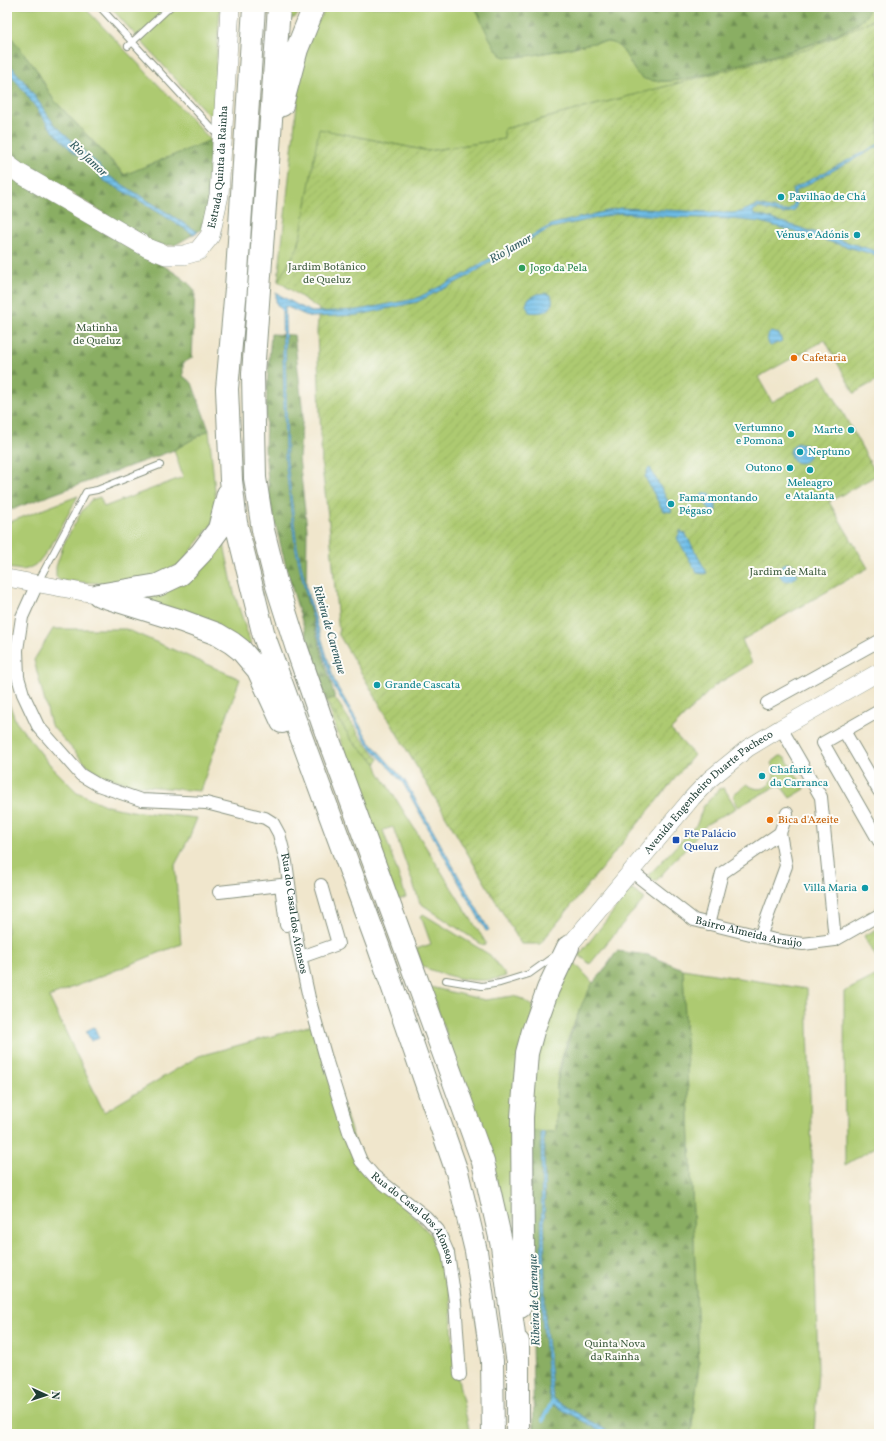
<svg xmlns="http://www.w3.org/2000/svg" width="886" height="1441" font-family="Vollkorn,serif">
<style>
.green{fill:#adca71;stroke:#668452}
.forest{fill:url(#forest-firs);stroke:#54764c}
.garden{fill:url(#garden-furrows);stroke:#668452}
.water{fill:url(#water-rules);stroke:#467e8e}
.lines{fill:none;stroke-linecap:round;stroke-linejoin:round}
.stream{stroke:#6ebee9;stroke-width:4}
.lane-casing{stroke:#889280;stroke-width:8}
.street-casing{stroke:#889280;stroke-width:14}
.secondary-casing{stroke:#889280;stroke-width:18}
.primary-casing{stroke:#889280;stroke-width:20}
.highway-casing{stroke:#889280;stroke-width:24}
.lane{stroke:#fff;stroke-width:6}
.street{stroke:#fff;stroke-width:12}
.secondary{stroke:#fff;stroke-width:17}
.primary{stroke:#fff;stroke-width:19}
.highway{stroke:#fff;stroke-width:22}
.culture-dot{fill:#0f9aa8;stroke:#fdfcf7;stroke-width:1.5}
.leisure-dot{fill:#2e9e5b;stroke:#fdfcf7;stroke-width:1.5}
.food-dot{fill:#e8710a;stroke:#fdfcf7;stroke-width:1.5}
.transit-dot{fill:#1a4fb4;stroke:#fdfcf7;stroke-width:1.5}
.labels{text-anchor:middle;dominant-baseline:central;stroke-width:4;stroke-linejoin:round;paint-order:stroke}
.street-label{font-size:11px;fill:#1f3d34;stroke:#fdfcf7}
.culture-label{font-size:11px;fill:#0d838f;stroke:#fdfcf7;text-anchor:start}
.park-label{font-size:11px;fill:#426043;stroke:#fdfcf7}
.leisure-label{font-size:11px;fill:#27864d;stroke:#fdfcf7;text-anchor:start}
.food-label{font-size:11px;fill:#c56008;stroke:#fdfcf7;text-anchor:start}
.transit-label{font-size:11px;fill:#164399;stroke:#fdfcf7;text-anchor:start}
.water-label{font-size:12px;font-style:italic;fill:#335d61;stroke:#fdfcf7}
</style>
<defs>
<pattern id="forest-firs" width="22" height="20" patternUnits="userSpaceOnUse"><rect width="22" height="20" fill="#8aae63"/><path d="M5 1l3.5 6h-7zM16 11l3.5 6h-7z" fill="#708f52"/></pattern>
<pattern id="garden-furrows" width="10" height="10" patternUnits="userSpaceOnUse"><rect width="10" height="10" fill="#adca71"/><path d="M-1 1l2-2M0 10L10 0M9 11l2-2" fill="none" stroke="#94ae62"/></pattern>
<pattern id="water-rules" width="6" height="5" patternUnits="userSpaceOnUse"><rect width="6" height="5" fill="#6ebee9"/><path d="M0 2.5h6" fill="none" stroke="#5a9cbe"/></pattern>
</defs>
<rect width="100%" height="100%" fill="#fdfcf7"/>
<filter id="ink" filterUnits="userSpaceOnUse"><feTurbulence type="fractalNoise" baseFrequency=".025" numOctaves="2"/><feDisplacementMap in="SourceGraphic" scale="8" xChannelSelector="R" yChannelSelector="G"/><feConvolveMatrix kernelMatrix="1 2 1 2 8 2 1 2 1" color-interpolation-filters="sRGB"/></filter>
<filter id="wash" filterUnits="userSpaceOnUse"><feTurbulence type="fractalNoise" baseFrequency=".012" numOctaves="4" result="noise"/><feDisplacementMap in="SourceGraphic" scale="16" xChannelSelector="R" yChannelSelector="G"/><feGaussianBlur stdDeviation="0.9" result="paint"/><feColorMatrix in="noise" values="0 0 0 0 0 0 0 0 0 0 0 0 0 0 0 0 0 1.4 0 .05"/><feComposite in="paint" operator="in"/></filter>
<g filter="url(#wash)">
<rect width="100%" height="100%" fill="#f0e6cc"/>
<path class="green" d="M7 7H84L211 140 125 175 53 99 36 69 7 32Z
M110 7H220L213 119 204 110Z
M289 7H302L296 17 288 20Z
M327 7H475L493 44 504 56C525 56 547 53 567 49 580 46 596 40 609 42 631 46 628 76 649 80 677 85 708 73 735 66 777 55 823 45 860 22 865 18 868 13 869 7H879V17L808 49 504 129 505 139 428 151 339 133 299 241 298 249 278 281 301 66 314 28Z
M209 430 216 501 212 524 181 564 136 585 61 581 56 577V567L64 543 82 511 91 500 100 497 104 507 183 477 174 450Z
M78 496 51 546 37 564 27 569 22 570 7 568V523Z
M224 544 234 593 251 644 248 645 134 598 180 583Z
M53 629H126L240 679 200 791 133 785 101 775 84 762 51 725 34 660Z
M7 698 16 722 52 767 77 792 107 806 131 811 197 818 189 838 175 865 181 944 49 997 104 1112 199 1056 316 1024 361 1161 448 1253 454 1361 469 1429 467 1434H7Z
M326 700 353 742 376 763 379 772 486 943 484 946 420 903 393 827 383 830 406 897 397 900Z
M780 756H782L786 759 805 789 790 798 780 785H778L738 807 734 798V794L747 784C763 797 781 781 771 763Z
M724 788 736 808 707 824 655 882 648 876 697 824 703 807 719 789Z
M631 889 645 899 629 916 590 964 579 955Z
M423 914 490 955 506 976C478 986 450 977 423 967L416 949 431 944 421 916Z
M574 962 593 983C578 1012 560 1051 557 1083 556 1099 557 1116 556 1132L530 1131C531 1116 530 1101 532 1086 538 1043 552 999 574 962Z
M683 969 807 989 818 1369 814 1434H691L699 1365Z
M879 974V1145L845 1165 844 992Z
M430 987 485 1000 513 996 520 998 533 1006 512 1241 502 1199Z"/>
<path class="forest" d="M475 7H869C868 13 865 18 860 22 822 45 776 55 734 66 708 73 676 85 648 80 628 76 631 45 608 42 589 40 513 65 501 55 492 47 480 18 475 7Z
M7 32 36 69 53 99 124 175 211 140 206 227 175 245H155L7 153Z
M7 168C36 188 66 209 96 228 117 241 185 273 195 291L192 358 183 363V376L192 383 209 430 174 450 7 511Z
M271 334 294 335 303 413 299 458 307 529 306 598 335 698 326 700 288 575 270 502 265 449 267 386Z
M617 951 648 955 683 969 699 1365 691 1434H534L530 1249V1131L556 1132 557 1083 564 1053 582 1004 592 984 602 973Z"/>
<path class="garden" d="M879 17V379L854 393 825 340 758 377 772 402 822 375 877 475 829 502 868 568 742 640 752 663 714 686 671 730 694 755 540 944H521L339 635 330 532 322 468 317 331 319 309 278 281 299 245 319 129 428 151 504 139V129L808 49Z
M335 698 362 739 379 759 376 763 353 742 326 700Z
M879 928V962L864 936Z"/>
<path class="water" d="M7 61 27 85 54 124 100 166 109 176 198 232 193 234 140 201 103 180 95 169 72 151 51 129 24 91 7 70Z
M879 144V146L795 191 797 204 794 211 783 214 759 208 754 210 753 213 755 215 762 216 879 252V256L761 222 732 219 675 217 620 213 551 228 495 259 469 276 417 302 359 315 311 317 303 314 285 306 287 459 297 546 307 590 335 683 369 741 405 781 489 930 486 931 403 783 368 744 333 685 305 591 295 547 285 460 282 311 276 303V293L299 306 312 312 358 310 415 299 467 273 487 260 553 224 620 208 732 213 740 212 758 205 783 211 789 210 794 204 792 189Z
M545 293 551 295C557 311 542 314 529 312L526 305 528 299 538 294Z
M771 332 779 334 782 341 770 346C767 341 766 336 771 332Z
M790 453a10 10 0 1 1 20 0a10 10 0 1 1-20 0Z
M650 468 668 501 667 502 672 511 671 512 663 511 645 477 648 469Z
M705 493 710 494 716 504V512L712 514 702 497 701 495Z
M681 530 683 534 685 533 707 573 703 574 697 573 677 538Z
M779 572a9 9 0 1 1 18 0a9 9 0 1 1-18 0Z
M94 1027 99 1038 91 1041 86 1031Z
M541 1132H544L545 1317 553 1399 613 1434H606L552 1404 550 1401 542 1317Z"/>
<g class="lines">
<path class="stream" d="M543 1420 552 1402"/>
</g>
</g>
<g filter="url(#ink)">
<g class="lines">
<defs>
<path id="lane" d="M100 7 218 135
M128 46 170 7
M38 582 86 492 97 490 160 465
M446 980 482 986 500 983 529 974 557 954"/>
<g id="street">
<path id="s1" d="M37 584 22 617 17 650 18 677 23 694 38 726 81 775 98 785 141 800 206 803 265 818 273 823 279 834 286 862 297 942 309 998 327 1062 349 1132 361 1161 374 1176 426 1217 438 1230 448 1253 455 1301 460 1375"/>
<path d="M767 703 879 641"/>
<path d="M781 728 821 797 835 940"/>
<path d="M844 731 879 711"/>
<path d="M879 791 844 731 823 743 879 841"/>
<path d="M780 833 787 813"/>
<path id="s2" d="M631 871 694 920 775 940 803 944 835 940 879 915"/>
<path d="M219 892 281 885 286 925"/>
<path d="M709 924 722 873 780 833 786 866 760 937"/>
<path d="M301 957 338 944 321 885"/>
</g>
<g id="secondary">
<path d="M7 578 99 595"/>
<path id="s3" d="M568 947 692 798 710 779 748 748 781 728 879 672"/>
</g>
<g id="primary">
<path id="s4" d="M7 164 19 173 148 248 166 255H184L198 251 210 236 219 195 230 7"/>
</g>
<path id="highway" d="M254 7 236 288 227 389 231 480 236 523 264 636 379 948 457 1172 476 1251 492 1361 493 1434
M279 7 253 374 255 478 263 530 277 586 296 646 323 724 402 939 483 1162 502 1246 517 1357
M282 105 297 49 314 7
M104 594 158 585 181 574 201 553 219 529 228 494
M99 595 182 621 217 634 232 643 241 650 258 670 282 722
M520 1307 523 1247 522 1117 527 1053 533 1031 548 989 568 947
M518 1342V1434"/>
</defs>
<use href="#lane" class="lane-casing"/>
<use href="#street" class="street-casing"/>
<use href="#secondary" class="secondary-casing"/>
<use href="#primary" class="primary-casing"/>
<use href="#highway" class="highway-casing"/>
<use href="#lane" class="lane"/>
<use href="#street" class="street"/>
<use href="#secondary" class="secondary"/>
<use href="#primary" class="primary"/>
<use href="#highway" class="highway"/>
</g>
</g>
<g class="culture-dot">
<circle cx="781" cy="197" r="4"/>
<circle cx="857" cy="235" r="4"/>
<circle cx="851" cy="430" r="4"/>
<circle cx="791" cy="434" r="4"/>
<circle cx="800" cy="452" r="4"/>
<circle cx="790" cy="468" r="4"/>
<circle cx="810" cy="470" r="4"/>
<circle cx="671" cy="504" r="4"/>
<circle cx="377" cy="685" r="4"/>
<circle cx="762" cy="776" r="4"/>
<circle cx="865" cy="888" r="4"/>
</g>
<circle class="leisure-dot" cx="522" cy="268" r="4"/>
<g class="food-dot">
<circle cx="794" cy="358" r="4"/>
<circle cx="770" cy="820" r="4"/>
</g>
<rect class="transit-dot" x="672" y="836" width="8" height="8" rx="2"/>
<g class="labels">
<g class="street-label">
<text stroke="none"><textPath href="#s4" startOffset="305">Estrada Quinta da Rainha</textPath></text>
<text stroke="none"><textPath href="#s3" startOffset="210">Avenida Engenheiro Duarte Pacheco</textPath></text>
<text stroke="none"><textPath href="#s1" startOffset="509">Rua do Casal dos Afonsos</textPath></text>
<text stroke="none"><textPath href="#s2" startOffset="136">Bairro Almeida Araújo</textPath></text>
<text stroke="none"><textPath href="#s1" startOffset="845">Rua do Casal dos Afonsos</textPath></text>
</g>
<g class="culture-label">
<text x="789" y="197">Pavilhão de Chá</text>
<text x="849" y="235" text-anchor="end">Vénus e Adónis</text>
<text x="783" y="428" text-anchor="end">Vertumno<tspan x="783" dy="13">e Pomona</tspan></text>
<text x="843" y="430" text-anchor="end">Marte</text>
<text x="808" y="452">Neptuno</text>
<text x="782" y="468" text-anchor="end">Outono</text>
<text x="810" y="483" text-anchor="middle">Meleagro<tspan x="810" dy="13">e Atalanta</tspan></text>
<text x="679" y="498">Fama montando<tspan x="679" dy="13">Pégaso</tspan></text>
<text x="385" y="685">Grande Cascata</text>
<text x="770" y="770">Chafariz<tspan x="770" dy="13">da Carranca</tspan></text>
<text x="857" y="888" text-anchor="end">Villa Maria</text>
</g>
<g class="park-label">
<text x="327" y="267">Jardim Botânico<tspan x="327" dy="13">de Queluz</tspan></text>
<text x="97" y="328">Matinha<tspan x="97" dy="13">de Queluz</tspan></text>
<text x="788" y="572">Jardim de Malta</text>
<text x="615" y="1344">Quinta Nova<tspan x="615" dy="13">da Rainha</tspan></text>
</g>
<g class="leisure-label">
<text x="530" y="268">Jogo da Pela</text>
</g>
<g class="food-label">
<text x="802" y="358">Cafetaria</text>
<text x="778" y="820">Bica d'Azeite</text>
</g>
<g class="transit-label">
<text x="684" y="834">Fte Palácio<tspan x="684" dy="13">Queluz</tspan></text>
</g>
<g class="water-label">
<text transform="translate(88 159) rotate(43)">Rio Jamor</text>
<text transform="translate(511 249) rotate(-30)">Rio Jamor</text>
<text transform="translate(329 630) rotate(74)">Ribeira de Carenque</text>
<text transform="translate(535 1300) rotate(-92)">Ribeira de Carenque</text>
</g>
</g>
<rect width="886" height="1441" fill="none" stroke="#fdfcf7" stroke-width="24"/>
<g transform="translate(46 1395) rotate(93)" stroke="#fdfcf7" stroke-width="3" paint-order="stroke">
<path d="M0-3L7 15L0 10L-7 15Z" fill="#1f3d34"/>
<text y="-6" font-size="11" font-weight="bold" text-anchor="middle" fill="#1f3d34">N</text>
</g>
</svg>
